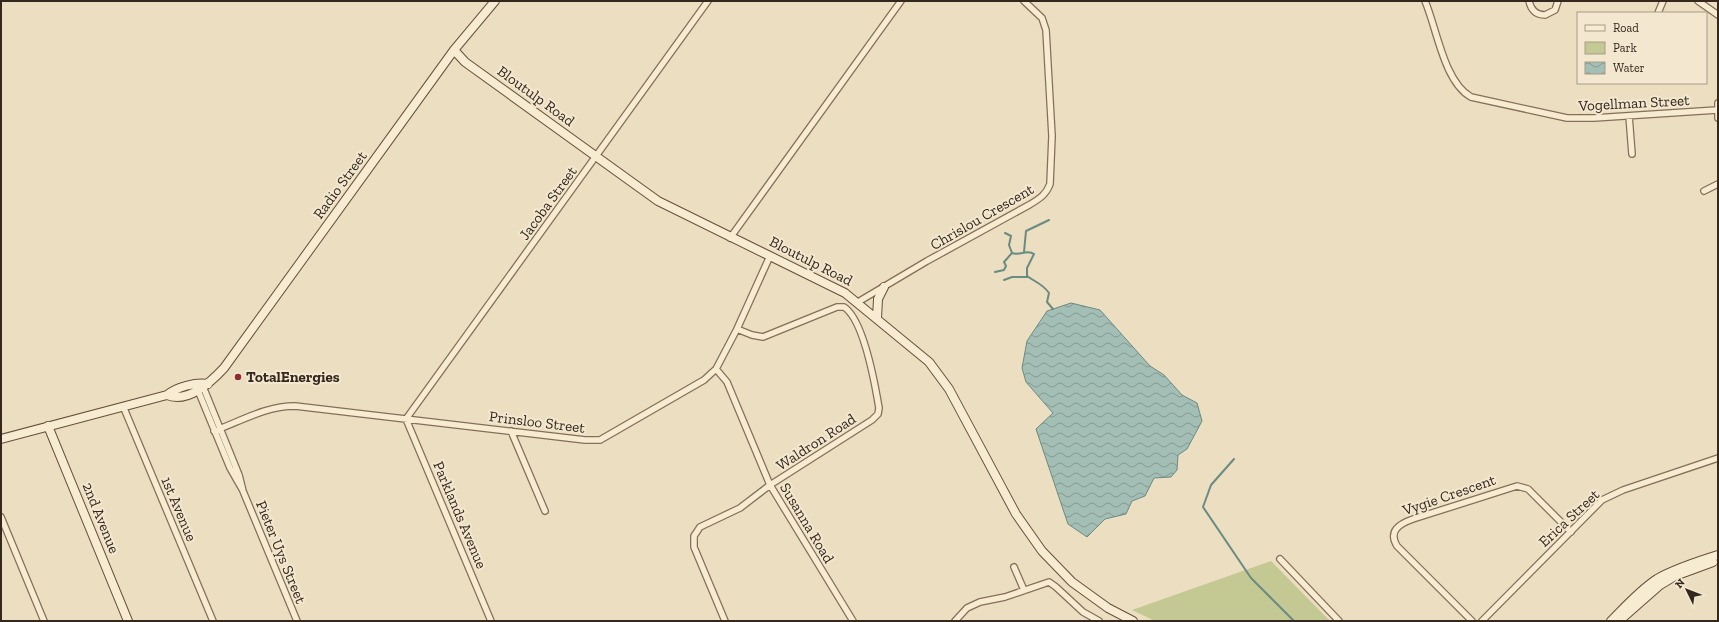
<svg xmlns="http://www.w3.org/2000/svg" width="1719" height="622" font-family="'Zilla Slab',serif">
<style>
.park{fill:#c4c994}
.water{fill:url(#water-waves);stroke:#6a8b82}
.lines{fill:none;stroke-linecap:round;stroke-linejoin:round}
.stream{stroke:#6a8b82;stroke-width:2}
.street-casing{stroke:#846f59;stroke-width:8}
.secondary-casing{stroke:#65503c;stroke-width:10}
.street{stroke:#f7ebd2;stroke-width:5.5}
.secondary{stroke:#f7ebd2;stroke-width:8}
.poi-dot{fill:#902b2e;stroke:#f3e8cf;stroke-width:1.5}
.labels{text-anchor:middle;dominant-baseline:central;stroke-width:4;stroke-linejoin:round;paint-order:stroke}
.street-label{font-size:15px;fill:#34271d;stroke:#f3e8cf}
.poi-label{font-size:15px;font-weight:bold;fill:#34271d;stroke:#f3e8cf;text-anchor:start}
</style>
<defs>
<pattern id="water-waves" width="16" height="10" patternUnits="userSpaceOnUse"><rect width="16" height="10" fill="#a3beb5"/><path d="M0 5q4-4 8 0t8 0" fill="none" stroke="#869a93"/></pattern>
</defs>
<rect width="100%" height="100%" fill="#ecdec0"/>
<path class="park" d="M1271 561 1330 621H1155L1132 610Z"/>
<path class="water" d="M1071 303 1100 310 1150 366 1164 375 1182 395 1197 403 1202 421 1187 449 1178 455 1177 470 1171 477 1154 478 1145 496 1132 501 1126 514 1105 519 1087 537 1068 524 1036 429 1053 413 1026 382 1022 368 1027 341 1047 311Z"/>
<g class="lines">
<path class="stream" d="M1005 233 1011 236 1009 245 1012 253C1020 256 1027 249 1034 254L1027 268V276C1035 282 1043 284 1049 293L1047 302 1053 309
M1024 252 1026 231 1049 220
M995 272 1004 270 1006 266 1004 262 1012 253
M1004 280 1012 277H1028
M1234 459 1211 485 1203 507 1251 578 1294 621"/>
<defs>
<path id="street" d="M1425 1C1437 29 1444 82 1471 97L1567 118H1594L1717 110
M1529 1C1531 10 1536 15 1545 15L1555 10 1558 1
M1698 1 1718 15
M1658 13 1663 1
M1718 103V118
M1629 116 1632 154
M1704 191 1718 184
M730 238 901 1
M858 302 927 261 1029 205C1039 199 1046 195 1050 184L1052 136 1046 30 1042 18 1024 1
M716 369 727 382 770 485 853 621
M202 384 239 475 243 491 297 621
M197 388 230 468 242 489
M123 406 213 621
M214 431C241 421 266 406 295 406L585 440H600L704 380 716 369 737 329 770 256
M511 431 545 511
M1 517 44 621
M1280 559 1339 621
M1014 567 1024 590
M491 621 406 419 708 1
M725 621 694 547V536L700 527 740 508 770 485 872 420 878 414 879 408C875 384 864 320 844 307H837L763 337 752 335 737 329
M955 621 967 608 980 602 1005 597 1049 582 1056 587 1083 612 1099 621
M1472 621 1397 546C1388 531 1399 524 1413 519L1517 486 1528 489 1571 532
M1482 621 1602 500 1623 490 1718 458"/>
<path id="secondary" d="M454 50 465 62 658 201 845 293 929 362 949 389 1016 514 1042 551 1072 582 1108 608 1133 621
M877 318 878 299 884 287
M167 395C188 404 211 382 224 368L454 50 495 1
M48 426 128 621
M1 439 167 395C176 387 196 382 208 384
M1611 621C1625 607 1640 590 1657 579 1676 568 1697 562 1718 555
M1619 621 1660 585 1675 576 1713 562"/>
</defs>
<use href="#street" class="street-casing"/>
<use href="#secondary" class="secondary-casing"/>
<use href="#street" class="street"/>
<use href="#secondary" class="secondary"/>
</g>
<circle class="poi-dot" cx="238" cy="377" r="4"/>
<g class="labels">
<g class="street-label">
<text transform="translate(536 96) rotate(36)">Bloutulp Road</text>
<text transform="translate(1634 103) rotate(-3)">Vogellman Street</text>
<text transform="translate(340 185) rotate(-54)">Radio Street</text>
<text transform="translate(548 203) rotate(-54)">Jacoba Street</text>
<text transform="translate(982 217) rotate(-30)">Chrislou Crescent</text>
<text transform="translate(811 261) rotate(27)">Bloutulp Road</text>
<text transform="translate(537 422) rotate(7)">Prinsloo Street</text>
<text transform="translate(816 442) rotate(-33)">Waldron Road</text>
<text transform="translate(1449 495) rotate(-19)">Vygie Crescent</text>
<text transform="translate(179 509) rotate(67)">1st Avenue</text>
<text transform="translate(460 515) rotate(67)">Parklands Avenue</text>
<text transform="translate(101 518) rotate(68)">2nd Avenue</text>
<text transform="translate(1569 518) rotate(-43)">Erica Street</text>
<text transform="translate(807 523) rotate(59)">Susanna Road</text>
<text transform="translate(281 552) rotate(68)">Pieter Uys Street</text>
</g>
<g class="poi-label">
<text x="246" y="377">TotalEnergies</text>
</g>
</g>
<rect width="1719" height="622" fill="none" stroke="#34271d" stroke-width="4"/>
<rect x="1577" y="12" width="130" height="72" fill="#f3e8cf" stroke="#a79b88"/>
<rect x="1585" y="25" width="20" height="6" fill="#f7ebd2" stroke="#a79b88"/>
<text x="1613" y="32" font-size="12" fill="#34271d">Road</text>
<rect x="1585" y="42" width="20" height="12" fill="#c4c994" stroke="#a79b88"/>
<text x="1613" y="52" font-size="12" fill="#34271d">Park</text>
<rect x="1585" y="62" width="20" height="12" fill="url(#water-waves)" stroke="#a79b88"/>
<text x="1613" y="72" font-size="12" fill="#34271d">Water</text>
<g transform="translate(1687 590) rotate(313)" stroke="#f3e8cf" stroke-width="3" paint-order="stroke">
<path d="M0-3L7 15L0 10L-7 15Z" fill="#34271d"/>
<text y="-6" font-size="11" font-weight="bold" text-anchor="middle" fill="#34271d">N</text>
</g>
</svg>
